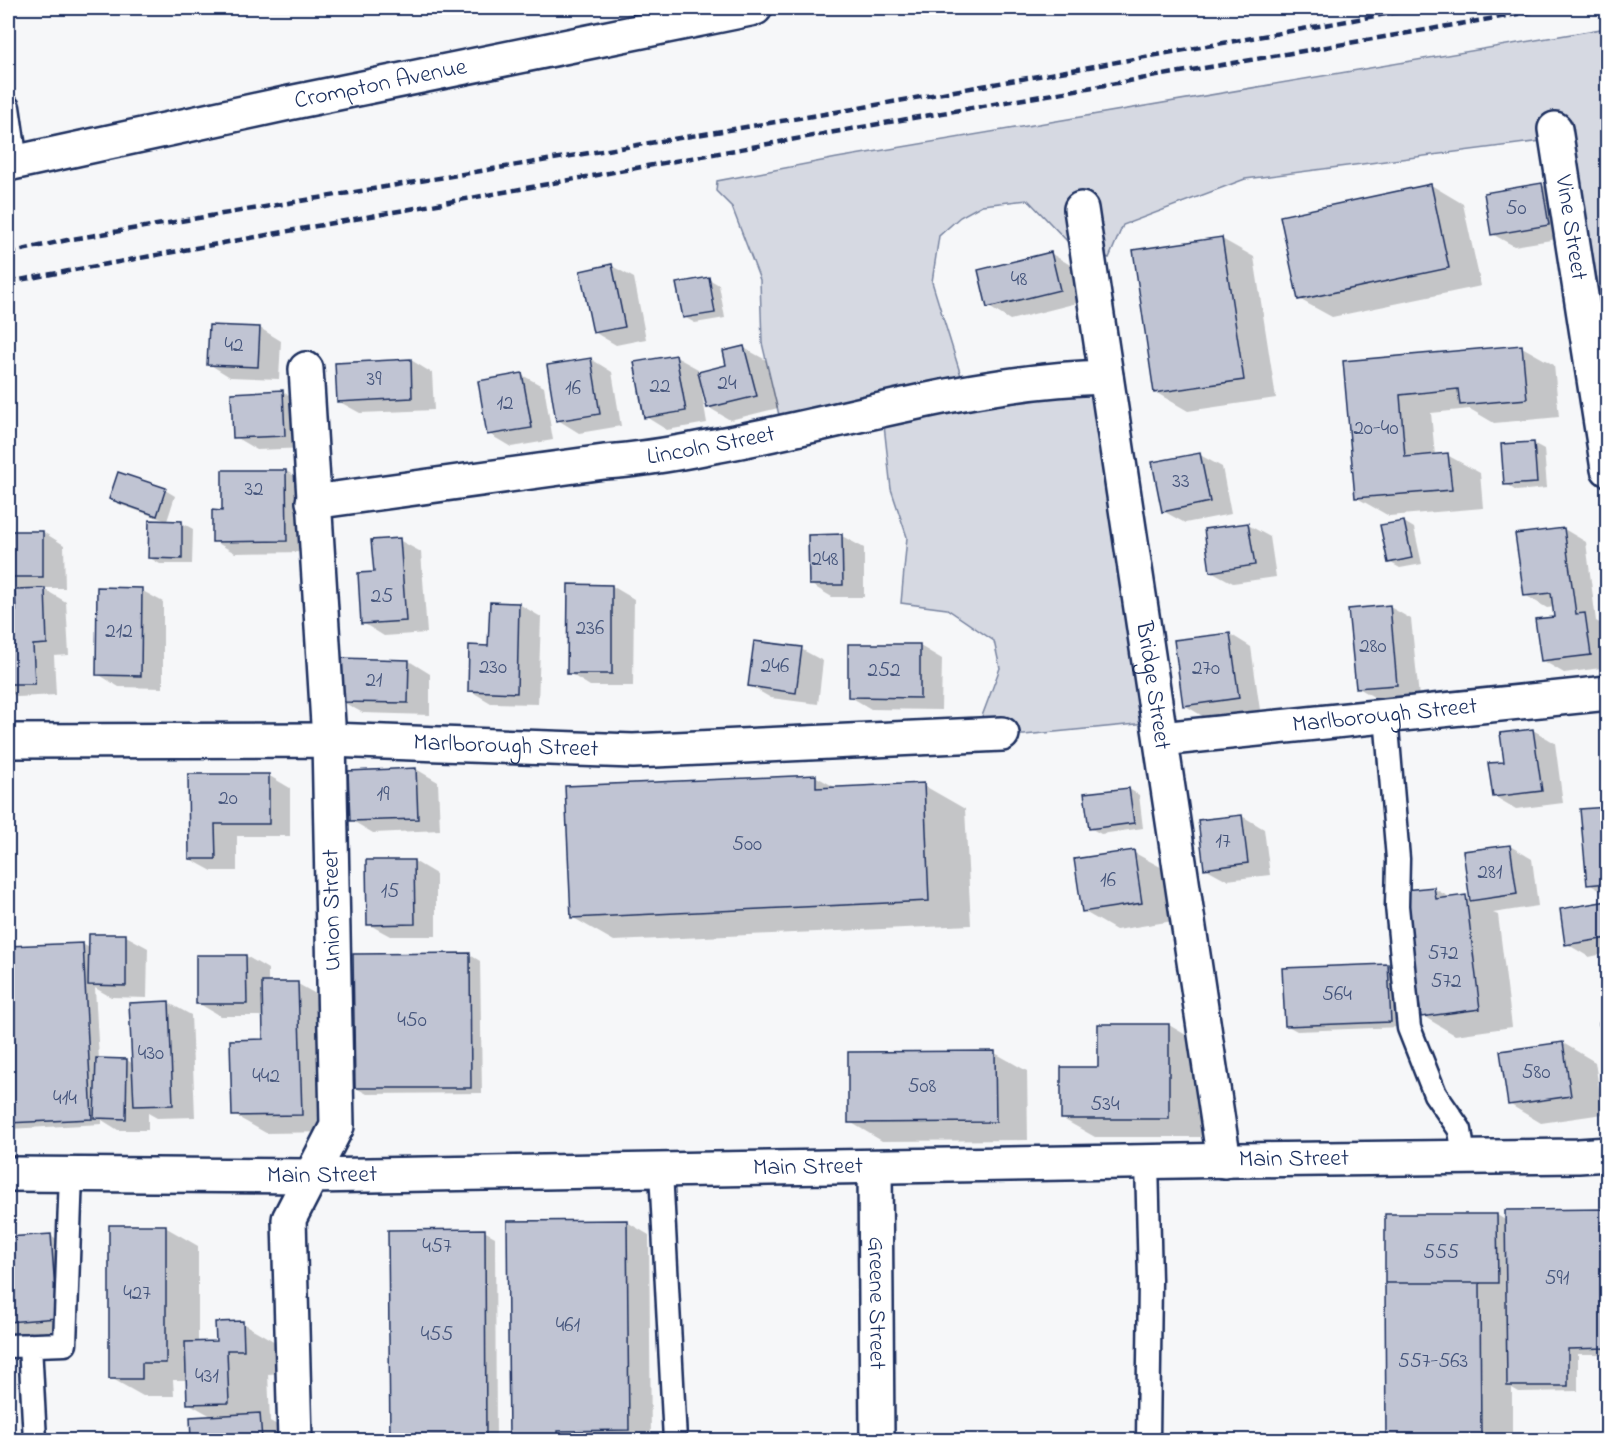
<svg xmlns="http://www.w3.org/2000/svg" width="1615" height="1448" font-family="'Indie Flower',sans-serif">
<style>
.green{fill:#d6d9e2;stroke:#7884a0;stroke-width:1.5}
.shadow{fill:#0003}
.building{fill:#c0c4d3;stroke:#1b2f5e;stroke-width:1.5}
.lines{fill:none;stroke-linecap:round;stroke-linejoin:round}
.service-casing{stroke:#1b2f5e;stroke-width:27}
.minor-casing{stroke:#1b2f5e;stroke-width:38}
.tertiary-casing{stroke:#1b2f5e;stroke-width:38}
.primary-casing{stroke:#1b2f5e;stroke-width:38}
.service{stroke:#fff;stroke-width:22}
.minor{stroke:#fff;stroke-width:33}
.tertiary{stroke:#fff;stroke-width:33}
.primary{stroke:#fff;stroke-width:33}
.rail{stroke:#1b2f5e;stroke-width:4.5;stroke-dasharray:9 4.5;stroke-linecap:butt}
.labels{text-anchor:middle;dominant-baseline:central;stroke-width:4.5;stroke-linejoin:round;paint-order:stroke}
.number-label{font-size:21px;fill:#44547b}
.street-label{font-size:24px;fill:#1b2f5e;stroke:#fff}
</style>
<rect width="100%" height="100%" fill="#f6f7f9"/>
<filter id="ink" filterUnits="userSpaceOnUse"><feTurbulence type="fractalNoise" baseFrequency=".0167" numOctaves="2"/><feDisplacementMap in="SourceGraphic" scale="12" xChannelSelector="R" yChannelSelector="G"/><feConvolveMatrix kernelMatrix="1 2 1 2 8 2 1 2 1" color-interpolation-filters="sRGB"/></filter>
<g filter="url(#ink)">
<path class="green" d="M1607 28V293H1600L1571 155 1557 139 1245 179 1123 225 1109 258 1070 244 1028 200 982 205 960 217 939 236 932 282 962 379 1099 380 1167 721 1024 735H975L1000 668 994 641 947 609 901 603 907 537 891 489 883 416 782 428 762 343 760 280 732 207 716 191 717 181 837 158Z"/>
<path class="shadow" d="M1431 185 1463 204 1481 286 1332 317 1299 299Z
M1542 185 1564 197 1570 237 1514 246 1492 234Z
M1222 239 1254 257 1276 398 1188 411 1155 392Z
M1050 253 1072 266 1081 302 1010 320 989 307Z
M612 266 634 278 646 339 616 345 594 332Z
M709 279 719 285 725 318 695 323 684 317Z
M260 328 281 341 279 379 230 377 209 364Z
M1522 347 1554 365 1559 417 1494 423 1470 409 1431 413 1435 456 1447 455 1480 473 1483 508 1389 516 1357 498 1344 362Z
M744 348 766 360 778 408 730 420 708 407 703 386 701 387 707 423 667 430 646 417 676 357 698 369V373L728 366Z
M591 359 612 372 621 426 579 433 558 420Z
M411 360 432 373 434 410 360 413 338 401Z
M522 375 544 387 553 440 511 447 489 434Z
M283 392 304 404 306 448 257 450 235 437Z
M1533 443 1544 449 1547 488 1516 491 1506 484Z
M1200 455 1222 467 1231 514 1185 523 1163 511Z
M286 471 308 484 309 552 235 553 214 541 224 512Z
M165 490 175 496 167 521 121 505 110 499Z
M1404 522 1414 528 1422 564 1400 568 1389 562Z
M182 523 193 529 192 564H160L150 558Z
M1248 525 1270 537 1276 577 1233 583 1211 571Z
M1564 529 1586 542 1596 621 1607 627 1608 667 1564 673 1542 660 1556 618 1554 607 1547 608 1525 595Z
M8 532H43L64 545 65 588H42L66 602 69 655 54 656 56 695 18 697 8 691V613L17 612 16 588H8Z
M842 536 864 548V597H832L810 584Z
M399 540 421 552 427 633 384 636 363 623Z
M570 586H612L634 599 633 686H590L569 673Z
M141 590 163 602V688L119 687 98 674Z
M491 604H519L541 617 538 704 491 703 469 690 490 647Z
M1390 607 1411 619 1419 697 1379 700 1357 687Z
M1230 634 1251 647 1260 710 1206 718 1184 705Z
M920 646 942 659 941 710 871 709 849 696Z
M801 649 823 661 818 704 771 698 750 686Z
M409 661 430 674V715L363 713 341 701Z
M1533 730 1555 743 1563 803 1516 809 1494 796 1506 763Z
M416 769 438 782 440 830 373 833 351 820Z
M268 775 290 788V836H237V871H212L190 859 189 776Z
M815 776 838 789 923 785 965 809 971 925 614 941 572 917Z
M1129 789 1139 795 1143 828 1101 834 1090 828Z
M1608 809V895L1589 884Z
M1242 816 1264 829 1270 875 1227 880 1205 868Z
M1510 846 1532 859 1538 906 1493 913 1498 915 1512 1027 1455 1035 1423 1016 1433 888 1451 898 1465 897 1471 900Z
M1133 852 1166 870 1173 921 1116 930 1083 911Z
M414 861 436 874V936H390L368 924Z
M1608 902V953L1589 957 1567 944Z
M126 936 148 948 147 998 111 997 95 988 99 1060H127L133 1064 169 1003 191 1015 195 1117 157 1118 148 1113V1130H118L102 1120V1124L8 1129V948L82 944 90 948Z
M470 955 480 961 482 1093 367 1094 356 1088Z
M246 956 268 969V984H298L330 1002 333 1132 266 1133 234 1115 265 1041 264 1016H220L198 1003Z
M1388 965 1398 971 1401 1027 1297 1031 1286 1025Z
M1169 1025 1201 1044V1137H1095L1063 1119Z
M1563 1043 1595 1062 1603 1114 1541 1123 1509 1104Z
M995 1053 1027 1071 1028 1140 882 1141 850 1122Z
M1608 1211V1354H1578V1391L1519 1392 1512 1388V1440H1387L1386 1216 1497 1215 1507 1221Z
M627 1222 649 1235 651 1440H510L508 1223Z
M165 1227 198 1246V1343L218 1342 242 1323 284 1347 285 1373 268 1374 270 1421 281 1427 282 1440H193L192 1419 213 1417 188 1403V1380H173L174 1396H143L111 1378Z
M390 1231H484L495 1237 496 1440H392Z
M50 1235 72 1248 78 1330 8 1335V1238Z"/>
<path class="building" d="M1542 183 1549 225 1491 235 1484 193Z
M1431 184 1449 268 1298 300 1280 216Z
M1222 237 1244 380 1154 393 1133 250Z
M1051 252 1060 290 987 308 978 270Z
M612 264 625 327 593 333 580 271Z
M709 277 715 313 683 318 676 283Z
M209 325 260 327 258 367 207 365Z
M1522 345 1527 399 1460 405 1458 389 1400 395 1405 457 1448 453 1452 490 1355 498 1343 361Z
M744 346 757 396 707 408 698 372 726 365 723 351Z
M676 355 686 411 644 418 634 362Z
M591 358 600 414 556 421 547 365Z
M411 359 412 398 337 402 335 363Z
M522 373 532 428 487 435 478 381Z
M283 390 285 436 233 438 231 393Z
M1534 442 1537 483 1504 485 1501 444Z
M1200 453 1210 502 1162 512 1152 462Z
M222 470H286L287 541 212 542V510L222 511Z
M118 472 166 488 157 516 109 499Z
M149 520 182 521V559L148 558Z
M1404 521 1412 558 1388 563 1380 525Z
M1248 523 1255 565 1210 572 1204 529Z
M1564 528 1576 614 1585 613 1591 655 1541 661 1535 619 1554 617 1551 593 1524 596 1515 534Z
M8 531H43V577H8Z
M842 534 843 585H809L808 535Z
M400 538 406 621 361 624 358 573 374 572 371 540Z
M568 584 612 585V674H567Z
M97 587 142 588 141 676 96 675Z
M45 588 47 644 33 645 35 684H8V611H16L15 589Z
M490 602 519 603 517 693 468 691 469 645 488 646Z
M1390 605 1397 685 1356 688 1348 609Z
M1230 633 1239 698 1183 706 1174 640Z
M754 641 802 647 796 693 748 686Z
M848 644H920V698L848 697Z
M340 658 409 660 408 703 339 702Z
M1533 729 1542 791 1493 797 1488 763 1504 762 1500 733Z
M416 768 418 819 350 821 348 771Z
M188 774H269V824H215L216 859H189Z
M816 775V788L924 783 929 901 571 918 565 786Z
M1129 788 1134 823 1089 829 1084 793Z
M1608 807V883L1587 885 1580 809Z
M1242 815 1248 863 1204 869 1198 820Z
M1510 845 1517 894 1470 901 1463 851Z
M1134 850 1142 903 1082 912 1074 859Z
M366 860H414L415 924 367 925Z
M1434 887 1436 899 1466 895 1480 1009 1421 1017 1404 890Z
M1608 901V938L1565 945 1560 909Z
M89 934H126V986L88 985Z
M83 943 92 1119 8 1123V946Z
M470 953 471 1088H355L353 954Z
M196 955H246L247 1004H196Z
M1388 964 1391 1022 1285 1026 1282 968Z
M262 982H298L302 1115 232 1116 230 1040 263 1039Z
M169 1001 173 1105 134 1106 129 1003Z
M1608 1021V1068L1599 1023Z
M1098 1024H1169V1119H1061V1067H1098Z
M1563 1042 1571 1096 1508 1105 1500 1051Z
M995 1051 996 1122 848 1123V1052Z
M96 1058 127 1059 126 1119 94 1118Z
M1608 1209V1348L1568 1349V1386H1507L1505 1210Z
M1385 1214H1497L1498 1283H1385Z
M627 1220 629 1430 558 1431V1440H509L507 1221Z
M109 1225H166V1363H142V1379H109Z
M485 1229 486 1440H390L388 1230Z
M51 1234 57 1318 8 1322V1237Z
M1385 1283H1480L1481 1440H1386Z
M243 1321 244 1350H227L229 1403 187 1404 185 1342 216 1341 215 1322Z
M260 1413 262 1440H191L190 1417Z"/>
<g class="lines">
<defs>
<path id="service" d="M8 107 16 162
M1386 716 1398 859 1397 906 1409 1028 1435 1094 1460 1130 1464 1158
M1147 1162 1150 1280 1148 1440
M661 1171 675 1440
M30 1345 35 1440
M8 1346 65 1344 71 1174"/>
<g id="minor">
<path id="s1" d="M1555 129 1608 469"/>
<path id="s2" d="M1081 209 1224 1161"/>
<path id="s3" d="M313 502 604 462C639 460 673 454 708 447 840 424 971 380 1106 377"/>
<path id="s4" d="M1161 739 1608 693"/>
<path id="s5" d="M8 741 329 740 633 751 1002 734"/>
<path id="s6" d="M875 1167 877 1440"/>
<path d="M295 1440 289 1219 337 1126 329 740 306 369"/>
</g>
<g id="tertiary">
<path id="s7" d="M8 164 289 103 755 8"/>
</g>
<g id="primary">
<path id="s8" d="M8 1174 310 1176 1239 1160 1578 1156 1608 1154"/>
</g>
</defs>
<use href="#service" class="service-casing"/>
<use href="#minor" class="minor-casing"/>
<use href="#tertiary" class="tertiary-casing"/>
<use href="#primary" class="primary-casing"/>
<use href="#service" class="service"/>
<use href="#minor" class="minor"/>
<use href="#tertiary" class="tertiary"/>
<use href="#primary" class="primary"/>
<path class="rail" d="M8 253 72 239 842 111 1420 8
M8 282 884 123 1553 8"/>
</g>
</g>
<g class="labels">
<g class="number-label">
<text x="1516" y="209">50</text>
<text x="1019" y="280">48</text>
<text x="234" y="346">42</text>
<text x="374" y="380">39</text>
<text x="727" y="384">24</text>
<text x="660" y="387">22</text>
<text x="573" y="389">16</text>
<text x="505" y="404">12</text>
<text x="1376" y="429">20-40</text>
<text x="1181" y="482">33</text>
<text x="254" y="490">32</text>
<text x="825" y="560">248</text>
<text x="382" y="597">25</text>
<text x="590" y="629">236</text>
<text x="119" y="632">212</text>
<text x="1373" y="647">280</text>
<text x="775" y="667">246</text>
<text x="493" y="668">230</text>
<text x="1206" y="669">270</text>
<text x="884" y="671">252</text>
<text x="374" y="681">21</text>
<text x="383" y="795">19</text>
<text x="228" y="799">20</text>
<text x="1223" y="842">17</text>
<text x="747" y="845">500</text>
<text x="1490" y="873">281</text>
<text x="1108" y="881">16</text>
<text x="390" y="892">15</text>
<text x="1443" y="954">572</text>
<text x="1446" y="982">572</text>
<text x="1337" y="995">564</text>
<text x="412" y="1021">450</text>
<text x="151" y="1054">430</text>
<text x="1536" y="1073">580</text>
<text x="266" y="1077">442</text>
<text x="922" y="1087">508</text>
<text x="65" y="1099">414</text>
<text x="1105" y="1105">534</text>
<text x="437" y="1247">457</text>
<text x="1441" y="1253">555</text>
<text x="1557" y="1279">591</text>
<text x="137" y="1294">427</text>
<text x="568" y="1326">461</text>
<text x="437" y="1335">455</text>
<text x="1433" y="1362">557-563</text>
<text x="207" y="1377">431</text>
</g>
<g class="street-label">
<text stroke="none"><textPath href="#s7" startOffset="381">Crompton Avenue</textPath></text>
<text stroke="none"><textPath href="#s1" startOffset="100">Vine Street</textPath></text>
<text stroke="none"><textPath href="#s3" startOffset="402">Lincoln Street</textPath></text>
<text stroke="none"><textPath href="#s2" startOffset="482">Bridge Street</textPath></text>
<text stroke="none"><textPath href="#s4" startOffset="225">Marlborough Street</textPath></text>
<text stroke="none"><textPath href="#s5" startOffset="498">Marlborough Street</textPath></text>
<text transform="translate(333 910) rotate(-91)">Union Street</text>
<text stroke="none"><textPath href="#s8" startOffset="1286">Main Street</textPath></text>
<text stroke="none"><textPath href="#s8" startOffset="800">Main Street</textPath></text>
<text stroke="none"><textPath href="#s8" startOffset="314">Main Street</textPath></text>
<text stroke="none"><textPath href="#s6" startOffset="136">Greene Street</textPath></text>
</g>
</g>
<rect width="1615" height="1448" fill="none" stroke="#fff" stroke-width="30"/>
<rect x="15" y="15" width="1585" height="1418" fill="none" stroke="#1b2f5e" stroke-width="2" filter="url(#ink)"/>
</svg>
